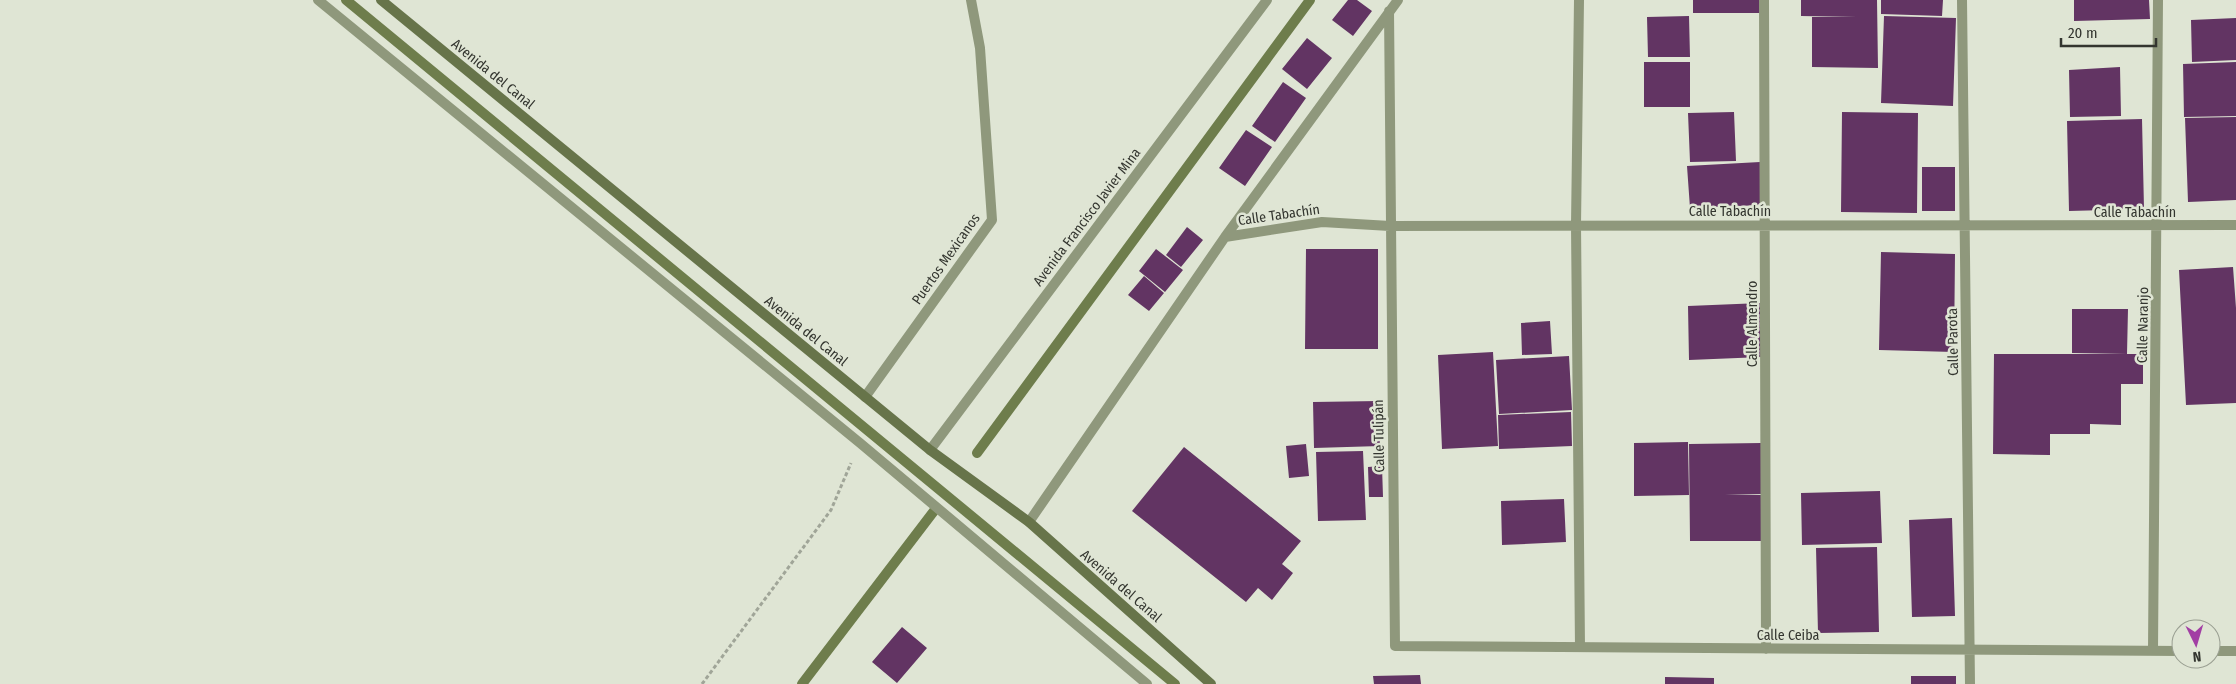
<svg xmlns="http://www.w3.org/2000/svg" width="2236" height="684" font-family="'Fira Sans Condensed',sans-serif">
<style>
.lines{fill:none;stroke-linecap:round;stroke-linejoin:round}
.stream{stroke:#6e7d4c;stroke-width:10}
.building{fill:#623463}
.path{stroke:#a0a598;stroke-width:3;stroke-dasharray:4 2.5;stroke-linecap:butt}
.street{stroke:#8f987c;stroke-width:10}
.secondary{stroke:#67744a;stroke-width:10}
.labels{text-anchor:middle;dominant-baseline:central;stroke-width:5;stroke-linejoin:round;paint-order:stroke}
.street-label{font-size:14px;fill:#33352f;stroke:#dfe5d4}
</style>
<rect width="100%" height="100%" fill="#dfe5d4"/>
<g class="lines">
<path class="stream" d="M346 0 1175 684
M977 453 1310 0
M802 684 934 511"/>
</g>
<path class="building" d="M1348 0H1357L1372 11 1353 36 1332 20Z
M1693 0H1761V13H1693Z
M1801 0H1877L1878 68 1812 67V17H1857L1801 16Z
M1881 0H1943L1942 16 1881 14Z
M2074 0H2149L2150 19 2074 21Z
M1689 16 1690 57H1648L1647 17Z
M1884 16 1956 18 1953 106 1881 103Z
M2236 18V60L2192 62 2191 20Z
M1307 38 1332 58 1307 89 1282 69Z
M1644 62H1690V107H1644Z
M2236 62V116L2184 117 2183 64Z
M2120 67 2121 116 2070 117 2069 70Z
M1283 82 1306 98 1275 142 1252 126Z
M1734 112 1736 161 1690 162 1688 113Z
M1842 112 1918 113 1917 213 1841 212Z
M2236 117V200L2188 202 2185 118Z
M2142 119 2144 209 2069 211 2067 121Z
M1246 130 1272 147 1245 186 1219 168Z
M1760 162 1762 205 1690 208 1687 166Z
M1922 167H1955V211H1922Z
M1187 227 1203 240 1181 267 1166 255Z
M1156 249 1183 270 1165 292 1139 271Z
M1306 249H1378V349H1305Z
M1881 252 1955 254 1954 352 1879 350Z
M2233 267 2236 308V403L2186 405 2179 270Z
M1144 276 1164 293 1149 311 1128 295Z
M1761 303 1762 357 1689 360 1688 306Z
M2072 309H2128L2127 354 2072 353Z
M1550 321 1552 354 1522 355 1521 323Z
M1493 352 1498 446 1442 449 1438 355Z
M1994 354H2143V384H2121V425L2090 424V434H2050V455L1993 454Z
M1569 356 1572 410 1499 414 1496 360Z
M1379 401 1380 446 1314 448 1313 402Z
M1571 412 1572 446 1499 449 1498 415Z
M1688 442 1689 495 1634 496V443Z
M1762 443 1763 494 1725 495H1765V541H1690L1689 444Z
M1306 444 1309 476 1289 478 1286 446Z
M1184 447 1301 541 1282 564 1293 573 1272 600 1258 588 1246 602 1132 511Z
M1363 451 1366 520 1318 521 1316 452Z
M1382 466 1383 497H1369L1368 467Z
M1880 491 1882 543 1802 545 1801 493Z
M1564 499 1566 542 1502 545 1501 501Z
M1952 518 1955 616 1912 617 1909 520Z
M1877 547 1879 632 1818 633 1816 548Z
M902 627 927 648 897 683 872 662Z
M1420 675 1421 684H1374L1373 676Z
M1911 676H1956V684H1911Z
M1665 677 1714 678V684H1665Z"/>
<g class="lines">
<path class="path" d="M702 684 831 510 851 463"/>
<path class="street" d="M318 0 860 443 1147 684
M1579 0 1576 225 1580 647
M1764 0 1766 649
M1962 0 1970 684
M1389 11 1395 646 2181 651
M1225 237 1322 222 1390 226 2236 225
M865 397 992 220 980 48 971 0
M930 450 1267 0
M1029 522 1225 237 1398 0
M2153 651 2158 0
M2211 651H2236"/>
<path class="secondary" d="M381 0 930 450 1029 522 1211 684"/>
</g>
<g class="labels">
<g class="street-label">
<text transform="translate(493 74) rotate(39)">Avenida del Canal</text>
<text x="1730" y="211">Calle Tabachín</text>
<text x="2135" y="212">Calle Tabachín</text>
<text transform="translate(1279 215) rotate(-8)">Calle Tabachín</text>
<text transform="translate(1087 217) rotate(-53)">Avenida Francisco Javier Mina</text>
<text transform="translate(946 259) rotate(-55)">Puertos Mexicanos</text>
<text transform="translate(1752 324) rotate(-90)">Calle Almendro</text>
<text transform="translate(2143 325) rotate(-89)">Calle Naranjo</text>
<text transform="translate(806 331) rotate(39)">Avenida del Canal</text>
<text transform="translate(1953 342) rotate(-91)">Calle Parota</text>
<text transform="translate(1379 436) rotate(-91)">Calle Tulipán</text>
<text transform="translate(1121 586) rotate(41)">Avenida del Canal</text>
<text x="1788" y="635">Calle Ceiba</text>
</g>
</g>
<g transform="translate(2196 644) rotate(175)"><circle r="24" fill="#dfe5d4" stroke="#9a9f92"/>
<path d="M0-4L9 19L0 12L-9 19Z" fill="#a23fa4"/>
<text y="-8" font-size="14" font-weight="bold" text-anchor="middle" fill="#33352f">N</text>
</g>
<path d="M2061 38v8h95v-8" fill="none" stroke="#33352f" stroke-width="2.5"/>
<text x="2068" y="38" font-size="15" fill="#33352f" stroke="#dfe5d4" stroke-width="4" paint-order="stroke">20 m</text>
</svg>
